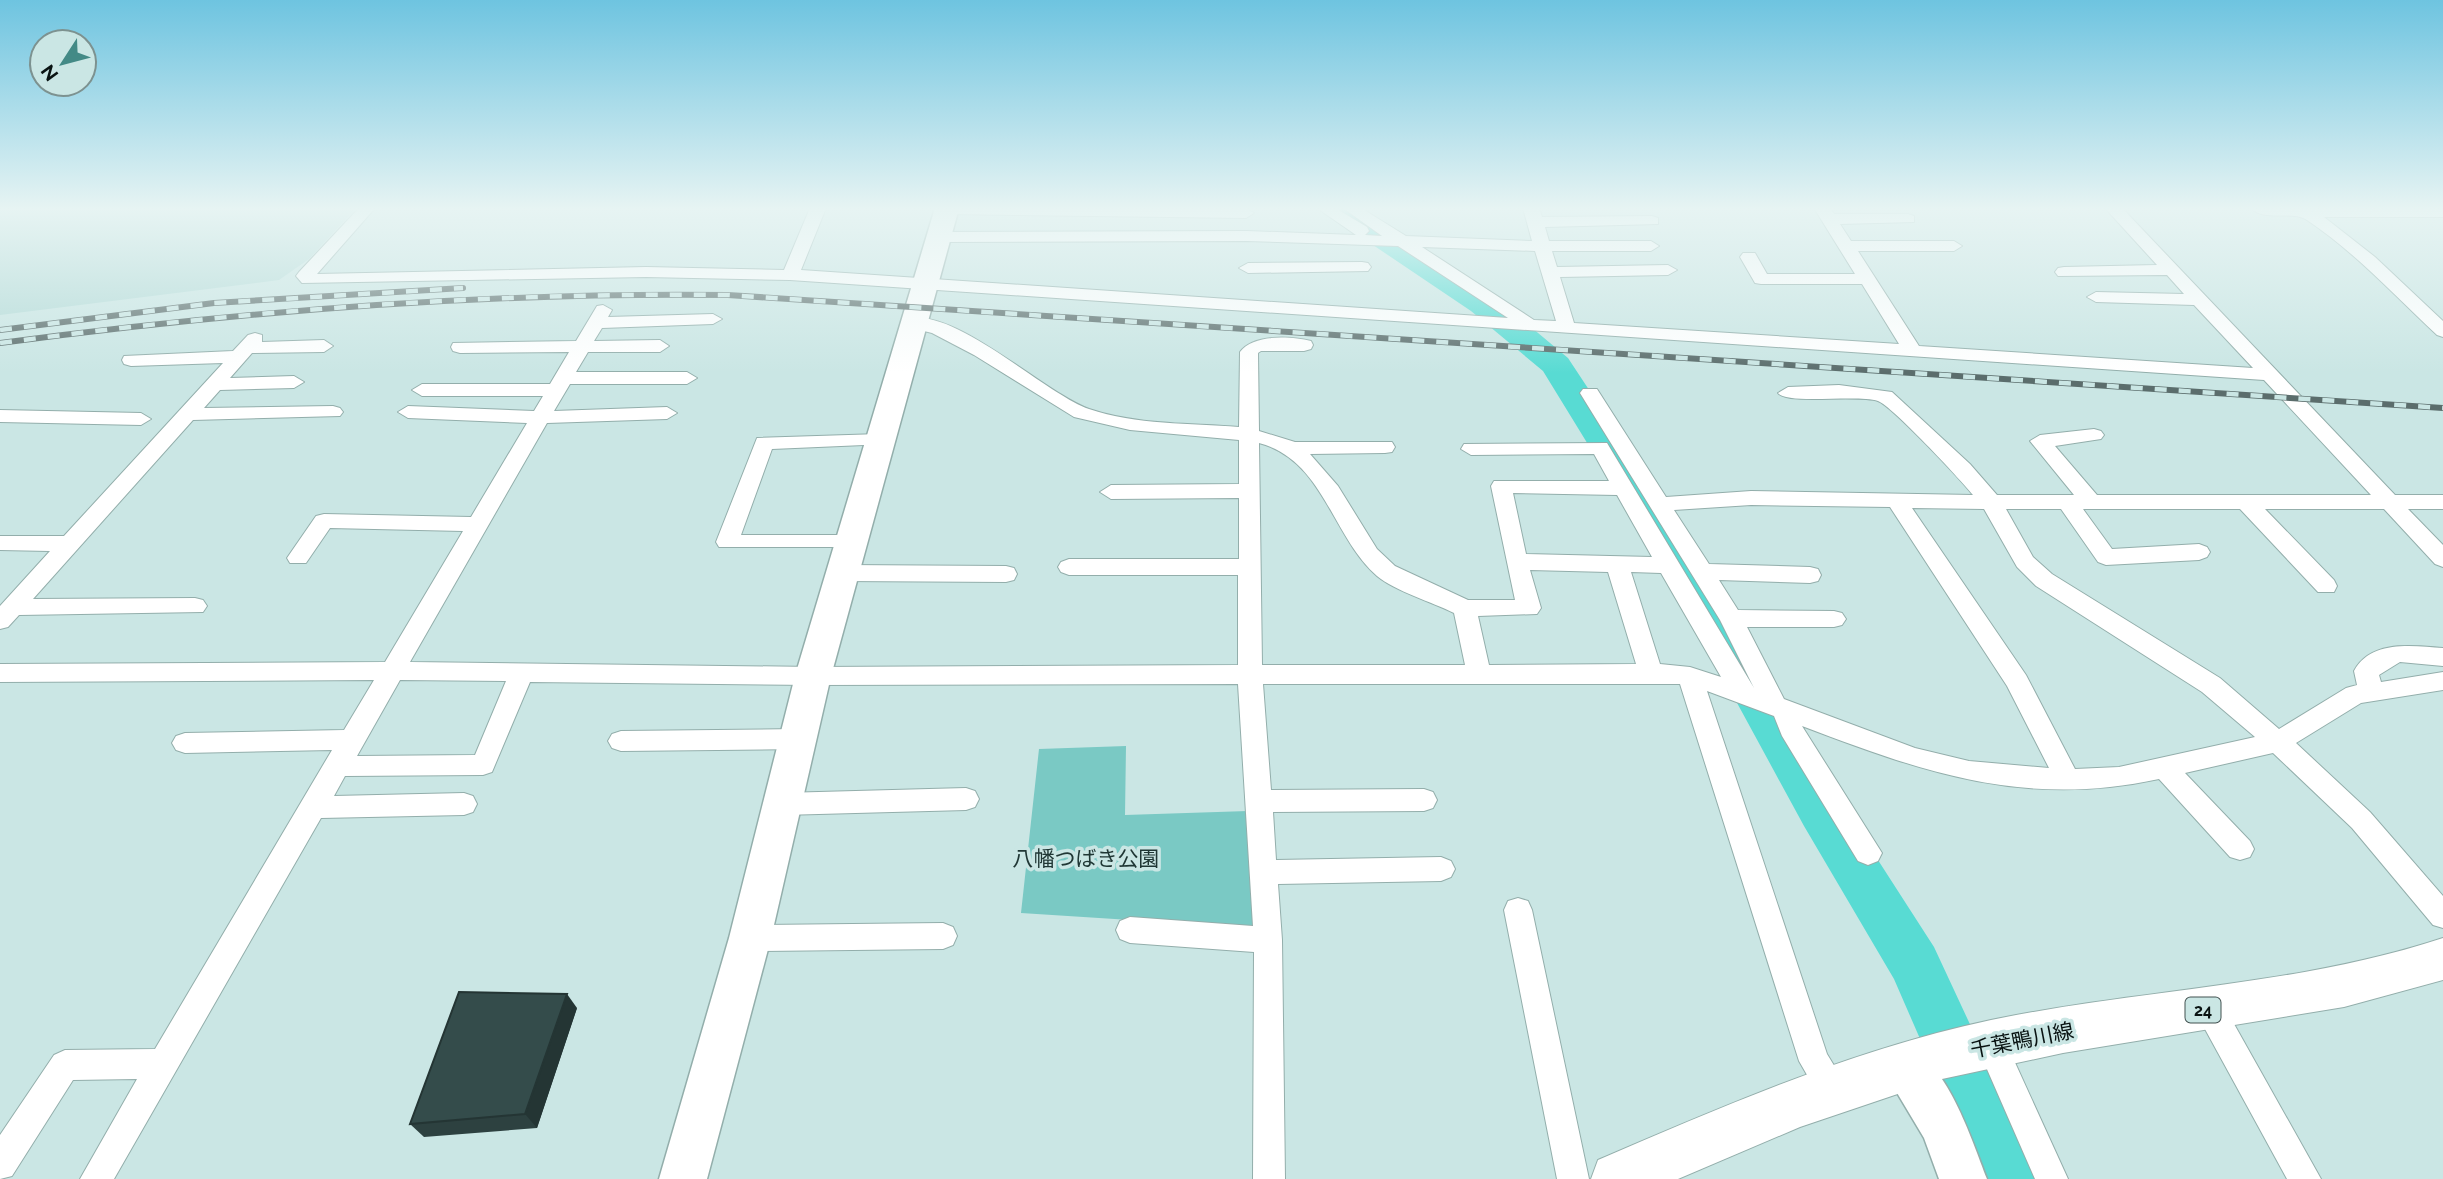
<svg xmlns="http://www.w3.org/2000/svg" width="2443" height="1179" font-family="Raleway,'Noto Sans JP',sans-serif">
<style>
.built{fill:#b5dbd8}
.green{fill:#7ac9c4}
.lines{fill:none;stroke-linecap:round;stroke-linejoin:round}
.river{fill:#58dbd3;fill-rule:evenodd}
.street-casing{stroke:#93aeab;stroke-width:2}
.secondary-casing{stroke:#93aeab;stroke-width:3}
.primary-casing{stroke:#93aeab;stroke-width:2}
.street{fill:#fff;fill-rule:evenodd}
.secondary{fill:#fff;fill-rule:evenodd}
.primary{fill:#fff;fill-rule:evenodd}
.rail-casing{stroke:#5b6d6c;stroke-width:6}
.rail{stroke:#cae6e4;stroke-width:4.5;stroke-dasharray:12;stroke-linecap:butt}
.wall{fill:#2d4140}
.shaded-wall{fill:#243534}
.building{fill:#344c4b;stroke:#243534;stroke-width:2}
.labels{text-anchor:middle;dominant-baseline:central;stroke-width:7;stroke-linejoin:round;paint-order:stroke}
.shield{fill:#cae6e4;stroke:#435251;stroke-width:2}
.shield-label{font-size:16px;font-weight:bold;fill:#091312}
.near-park-label{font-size:21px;fill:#203735;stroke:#cae6e4}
.near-street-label{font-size:21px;fill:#091312;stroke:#cae6e4}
</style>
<rect width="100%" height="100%" fill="#cae6e4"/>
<path class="built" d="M0 208H356L309 259 279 280 0 315Z"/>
<path class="green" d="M1126 746 1125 815 1248 811 1255 928 1021 913 1039 749Z"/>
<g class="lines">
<path class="river" d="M1323 208H1358L1495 297 1568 358 1696 552 1838 798 1934 947 2042 1179H1981L1894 979 1804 826 1662 565 1543 371 1471 311 1327 214Z"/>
<defs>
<path id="street" d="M359 208H375L317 274 646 267 784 270 810 208H826L801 270 1508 318 1398 246 1247 241 938 242 930 237 938 232 1247 231 1356 235 1317 208H1335L1367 227 1369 231 1365 235 1382 236 1343 208H1361L1406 236 1532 241 1523 208H1539L1542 217 1652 216 1658 218V224L1545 227 1549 241H1651L1659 246 1651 251H1552L1557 267 1668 265 1677 270 1668 275 1560 277 1574 323 1899 344 1862 284H1761L1755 283 1740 257 1743 253H1755L1767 274H1855L1814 208H1830L1834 214H1908L1914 216V222L1840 224 1851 241H1954L1962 246 1954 251H1858L1919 346 2253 368 2194 305 2096 302 2087 297 2096 292 2184 294 2167 275 2058 276 2055 272 2058 268 2064 267 2157 265 2105 208H2122L2395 495H2443V509H2408L2443 545V567L2435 564 2384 509H2265L2334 580 2337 586 2334 592H2318L2240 509H2083L2112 549 2199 544 2207 547 2210 552 2207 557 2199 560 2106 565 2098 562 2061 509H2006L2033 557 2052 574 2220 678 2279 729 2346 688 2357 685 2354 671C2371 639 2414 646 2443 648V666L2400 662 2379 675 2381 682 2443 672V690L2361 703 2296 743 2370 812 2443 896V928L2433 925 2352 828 2273 753 2185 773 2250 841 2254 849 2250 857 2240 860 2230 857 2159 779C2026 808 1925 773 1802 726L1882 853 1878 861 1868 865 1858 861 1782 736 1774 716 1707 691 1827 1054 1849 1090 1844 1101 1833 1105 1822 1101 1799 1061 1680 684H1263L1271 790 1424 789 1433 792 1437 800 1433 808 1424 811 1273 812 1276 860 1441 857 1451 861 1455 869 1451 877 1441 881 1278 884 1282 940 1285 1179H1253L1254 952 1130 943 1120 939 1116 930 1120 921 1130 917 1253 926 1238 684 813 685 530 682 492 772 483 775 345 776 334 796 464 793 473 796 477 804 473 812 464 815 321 818 114 1179H80L137 1079 73 1080 12 1176 0 1179V1135L54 1055 65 1050 155 1049 332 750 185 753 176 750 172 743 176 736 185 733 344 730 374 680 0 682V664L385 662 463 531 330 528 306 563H290L287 558 316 516 324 514 471 517 527 423 408 418 398 412 408 406 534 411 543 396H422L412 390 422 384H550L569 352 460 353 453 351 451 347 453 343 576 341 597 306 603 305 612 310 608 317 713 314 722 319 713 324 602 328 594 341 660 340 669 346 660 352H588L576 372H687L697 378 687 384H570L554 411 667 407 677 413 667 419 547 423 410 662 813 667 1238 665V575H1069L1061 572 1058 567 1061 562 1069 559H1239V498L1111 499 1100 492 1111 485 1239 484V440L1130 430 1074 417 974 355 932 333 908 327 905 323 908 319C955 307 1044 393 1089 409 1136 425 1190 423 1239 427L1240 352C1253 334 1290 336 1311 341L1313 345 1311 349 1304 351H1261L1258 353 1259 431 1295 442H1392L1395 447 1392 452 1385 453 1310 454 1338 486 1377 549 1395 566 1468 600H1515L1491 486 1494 481H1609L1594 454 1471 455 1461 449 1464 444 1607 443 1754 688 1720 620 1580 393 1583 389H1597L1666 497 1751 491 1973 495C1960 479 1892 406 1878 401 1857 394 1787 405 1778 393L1788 387 1839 385 1892 392 1970 464 1997 495H2074L2030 441 2040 435 2094 429 2101 431 2104 435 2101 439 2055 446 2097 495H2371L2264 380 790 280 646 277 302 283 296 276 299 272ZM1422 247 1535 251 1556 321 1534 320ZM1259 443C1324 460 1332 537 1377 576 1395 591 1432 602 1454 613L1465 665H1262ZM1513 493 1617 495 1652 557 1526 554ZM1751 505 1890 507 2007 686 2049 768 1969 761 1915 748 1784 699 1747 627H1834L1842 625 1846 619 1842 613 1834 611 1738 610 1719 580 1810 583 1818 581 1821 575 1818 569 1810 567 1709 564 1674 510ZM1912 508 1984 509 2017 567 2036 586 2202 692 2255 737 2119 767 2075 769 2026 675ZM1530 570 1608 572 1636 664 1489 665 1478 616 1537 614 1541 608ZM1631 572 1661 573 1721 677 1690 667 1660 664ZM400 680 506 681 475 755 357 756Z
M939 208H1246L1254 213 1246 218 946 214 940 212Z
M2251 208H2443V217H2324L2375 257 2443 321V337L2437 335C2395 296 2355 252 2307 220 2292 210 2264 222 2251 208Z
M1362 262 1368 263 1371 267 1368 271 1248 273 1239 268 1248 263Z
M255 333 262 335V342L324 340 333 346 324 352 252 353 230 378 294 376 304 382 294 388 220 390 204 408 333 406 340 408 343 412 340 416 193 420 33 599 195 598 203 600 207 606 203 612 19 615 8 627 0 629V606L50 551 0 550V536H64L223 363 131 366 124 364 122 360 124 356 233 351 248 335Z
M0 410 141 413 151 419 141 425 0 422Z
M880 434 887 436 890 440 887 444 772 449 741 535H851L859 537 862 542 859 547H719L716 542 757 438Z
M842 565 1006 566 1014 568 1017 574 1014 580 1006 582 842 581 834 579 831 573 834 567Z
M798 729 807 732 811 739 807 746 798 749 621 751 612 748 608 741 612 734 621 731Z
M966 788 975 791 979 799 975 807 966 810 782 815 773 812 769 804 773 796 782 793Z
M1518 898 1528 901 1532 910 1589 1179H1557L1504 910 1508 901Z
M943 923 953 927 957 936 953 945 943 949 750 951 740 947 736 938 740 929 750 925Z
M2209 995 2220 999 2321 1179H2287L2194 1009 2198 999Z
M1991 1030 2002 1034 2068 1179H2035L1976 1044 1980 1034Z"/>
<path id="secondary" d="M935 208H959L831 676 771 938 707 1179H659L729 938 795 676Z
M1904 1044C1947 1061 1971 1138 1987 1179H1939L1924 1138 1881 1066 1888 1051Z"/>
<path id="primary" d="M2443 938V980L2344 1007 2063 1053 1942 1079 1800 1127 1678 1179H1591L1598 1160C1726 1105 1855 1049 1991 1020 2140 989 2298 986 2443 938Z"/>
</defs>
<use href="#street" class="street-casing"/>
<use href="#secondary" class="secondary-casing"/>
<use href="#primary" class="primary-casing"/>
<use href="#street" class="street"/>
<use href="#secondary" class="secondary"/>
<use href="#primary" class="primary"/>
<defs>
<path id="rail" d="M0 330 214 303 463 288
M0 343C242 311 484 292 728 295L2443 408"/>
</defs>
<use href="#rail" class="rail-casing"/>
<use href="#rail" class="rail"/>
</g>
<path class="wall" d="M577 1008 537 1128 424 1137 410 1124Z"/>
<path class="shaded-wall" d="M567 994 577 1008 537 1128 525 1114Z"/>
<path class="building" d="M459 992 567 994 525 1114 410 1124Z"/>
<linearGradient id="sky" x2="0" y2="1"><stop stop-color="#6ec4e0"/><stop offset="0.56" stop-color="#e7f4f3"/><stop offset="1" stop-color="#e7f4f3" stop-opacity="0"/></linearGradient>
<rect width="2443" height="373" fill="url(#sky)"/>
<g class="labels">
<rect class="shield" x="2185.5" y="997.5" width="35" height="25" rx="5"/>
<g class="shield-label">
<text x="2203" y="1010">24</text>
</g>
<g class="near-park-label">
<text x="1086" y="858">八幡つばき公園</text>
</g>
<g class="near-street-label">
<text transform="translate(2022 1040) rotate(-11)">千葉鴨川線</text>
</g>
</g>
<g transform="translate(63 63) rotate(234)"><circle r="33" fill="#cae6e4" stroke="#7d9290" stroke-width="2"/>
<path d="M0-5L12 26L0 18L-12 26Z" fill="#438a86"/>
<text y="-10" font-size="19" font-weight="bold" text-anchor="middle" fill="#091312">N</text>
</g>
</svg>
